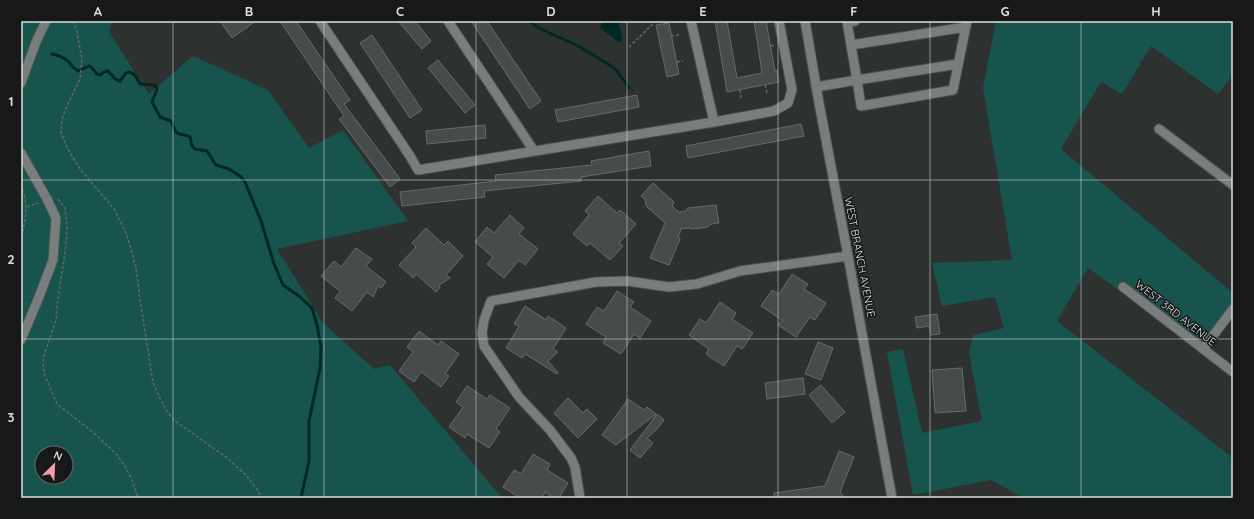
<svg xmlns="http://www.w3.org/2000/svg" width="1254" height="519" font-family="Quicksand,sans-serif">
<style>
.green{fill:#18544e;fill-rule:evenodd}
.water{fill:#002925}
.lines{fill:none;stroke-linecap:round;stroke-linejoin:round}
.stream{stroke:#002925;stroke-width:3}
.building{fill:#464b4b;stroke:#666c6b}
.minor-casing{stroke:#4c5150;stroke-width:11}
.path{stroke:#636766;stroke-width:1.5;stroke-dasharray:3 2;stroke-linecap:butt}
.minor{stroke:#787e7d;stroke-width:9}
.grid{fill:none;stroke:#dbdedd;stroke-width:1;stroke-opacity:0.55}
.labels{text-anchor:middle;dominant-baseline:central;stroke-width:3;stroke-linejoin:round;paint-order:stroke}
.street-label{font-size:11px;fill:#dbdedd;stroke:#171919}
.neatline{fill:none;stroke:#dbdedd;stroke-width:1.5}
.grid-label{font-size:13px;text-anchor:middle;font-weight:bold;fill:#dbdedd}
</style>
<rect width="100%" height="100%" fill="#2d3231"/>
<path class="green" d="M21 21H112L109 32 149 94 193 56 268 90 309 148 343 130 408 221 277 249 323 323 374 369 390 365 502 498H21ZM42 453H66V477H42Z
M996 21H1233V74L1218 94 1151 46 1122 94 1101 82 1061 149 1233 293V314L1204 351 1088 268 1057 321 1233 458V498H1024L991 480 913 495 887 352 903 349 922 433 982 421 969 353 973 335 1004 328 995 297 942 306 932 263 1012 260 983 88Z"/>
<path class="water" d="M603 21H619L622 39 620 43 600 28Z"/>
<g class="lines">
<path class="stream" d="M529 21 539 28 580 47 608 64 616 70 629 88
M52 54C57 55 63 57 68 61 71 65 73 68 78 71L89 66 91 67 97 74 100 75 104 72 108 71 115 79 120 81 126 73 130 72 135 75 140 84 155 85 157 89 152 102 160 117 171 121C173 125 174 129 176 132 180 136 186 134 190 137L192 146 195 149 207 151 216 165 229 169 240 176 245 182 261 221 274 264 283 285 299 296 312 308 317 325 321 347 320 368 309 421V461L301 498"/>
</g>
<path class="building" d="M220 21H256L232 38Z
M280 21H296L350 100 344 104 400 179 390 187 339 119 344 116Z
M398 21H415L431 41 422 49Z
M471 21H487L541 101 530 109Z
M715 21H727L737 78 762 73 754 21H766L775 71 777 70 779 82 727 92Z
M669 23 679 74 667 77 656 25Z
M372 35 422 110 410 118 360 43Z
M438 60 475 105 465 113 428 68Z
M637 95 639 107 558 122 555 110Z
M801 124 804 136 688 158 686 146Z
M485 125 486 138 427 144 426 131Z
M649 151 651 166 581 177V181L484 191 485 197 402 206 400 192 496 181 495 175 592 165 591 161Z
M653 183 674 202 672 206 679 212 686 211 688 208 716 205 719 223 711 224 708 227 692 229 689 228 681 229 678 238 680 239 669 265 650 258 665 223 646 206 645 199 641 196Z
M598 196 617 213 620 210 636 224 619 243 623 246 610 260 590 243 587 246 573 234 589 215 585 211Z
M510 215 524 228 519 234 538 249 525 265 519 260 504 278 487 264 493 257 475 242 487 227 494 233Z
M426 228 444 245 448 241 463 256 446 275 450 278 439 285 440 287 436 292 416 274 413 278 399 265 416 247 412 243Z
M356 248 367 256 372 259 366 266 386 282 381 288 378 286 373 297 367 292 352 311 335 298 340 291 321 276 334 261 341 267Z
M792 274 808 284 804 289 826 303 815 320 810 317 796 337 778 325 782 320 761 306 772 290 779 294Z
M617 291 634 302 630 307 651 321 640 338 634 334 621 354 603 343 606 337 586 324 597 307 604 311Z
M720 302 736 313 732 319 753 333 742 349 737 346 724 366 706 354 709 349 689 335 700 319 706 323Z
M525 306 546 320 548 316 566 328 553 349 558 352 548 361 558 373 557 374 525 354 522 358 506 348 519 326 514 324Z
M937 314 940 334 931 335 929 326 917 328 915 317Z
M419 331 438 345 441 341 459 354 445 374 449 376 441 387 421 372 414 382 399 371 413 352 407 347Z
M818 342 833 348 821 380 805 374Z
M962 368 966 411 935 413 932 370Z
M803 378 805 394 767 399 765 383Z
M821 385 845 412 832 423 809 395Z
M467 386 487 399 490 395 510 408 496 429 500 432 489 448 467 434 465 438 449 427 463 407 456 402Z
M568 398 583 413 587 409 597 419 578 438 554 413Z
M628 399 644 410 647 407 656 414 616 445 602 435Z
M657 414 664 420 657 429 647 438 653 443 640 458 630 450Z
M839 451 854 457 840 492 845 498H774V493L825 486Z
M533 454 550 464 547 470 568 483 559 498H554L545 492 542 498H520L503 487 514 470 521 474Z"/>
<g class="lines">
<defs>
<path id="minor" d="M320 21 410 156 418 170 714 122 774 111 788 103 792 90 779 21
M448 21 534 151
M691 21 714 122
M805 21 819 103 848 256 892 498
M851 45 966 27
M958 64 857 80 861 106 953 90 967 21
M21 83 36 42 46 21
M816 87 857 80 847 22 855 21
M1159 129 1233 185
M21 153 47 199 56 218 53 260 39 297 21 340
M1123 287 1233 372
M1203 349 1233 309
M580 498 575 467 571 458 550 430 519 397 484 346 482 333 484 320 491 301 596 282 627 281 669 287 697 284 740 271 848 256"/>
</defs>
<use href="#minor" class="minor-casing"/>
<path class="path" d="M73 21 77 32 82 60 80 79 67 106 62 119 61 132 67 148 80 169 114 209 127 235 136 268 140 299 153 383 158 394 166 410 175 421 226 457 247 476 259 492 260 498
M671 36 679 35
M771 46 775 45
M629 47 656 21
M677 62 683 61
M765 85 767 93
M740 90 741 98
M21 185C29 207 26 217 21 239
M58 199 65 208 67 226 66 245 57 306 56 320 43 359 44 373 57 404 94 433 117 455 125 466 132 480 138 498
M27 207 38 203"/>
<use href="#minor" class="minor"/>
</g>
<path class="grid" d="M173 21V498M324 21V498M476 21V498M627 21V498M778 21V498M930 21V498M1081 21V498M21 180H1233M21 339H1233"/>
<g class="labels">
<g class="street-label">
<text transform="translate(860 257) rotate(79)">WEST BRANCH AVENUE</text>
<text transform="translate(1176 313) rotate(38)">WEST 3RD AVENUE</text>
</g>
</g>
<rect width="1254" height="519" fill="none" stroke="#171919" stroke-width="44"/>
<g transform="translate(54 465) rotate(24)"><circle r="19" fill="#171919" stroke="#656867"/>
<path d="M0-3L7 15L0 10L-7 15Z" fill="#f29aae"/>
<text y="-6" font-size="11" font-weight="bold" text-anchor="middle" fill="#dbdedd">N</text>
</g>
<rect x="22" y="22" width="1210" height="475" class="neatline"/>
<g class="grid-label">
<text x="98" y="16">A</text>
<text x="249" y="16">B</text>
<text x="400" y="16">C</text>
<text x="551" y="16">D</text>
<text x="703" y="16">E</text>
<text x="854" y="16">F</text>
<text x="1005" y="16">G</text>
<text x="1156" y="16">H</text>
<text x="11" y="106">1</text>
<text x="11" y="264">2</text>
<text x="11" y="422">3</text>
</g>
</svg>
